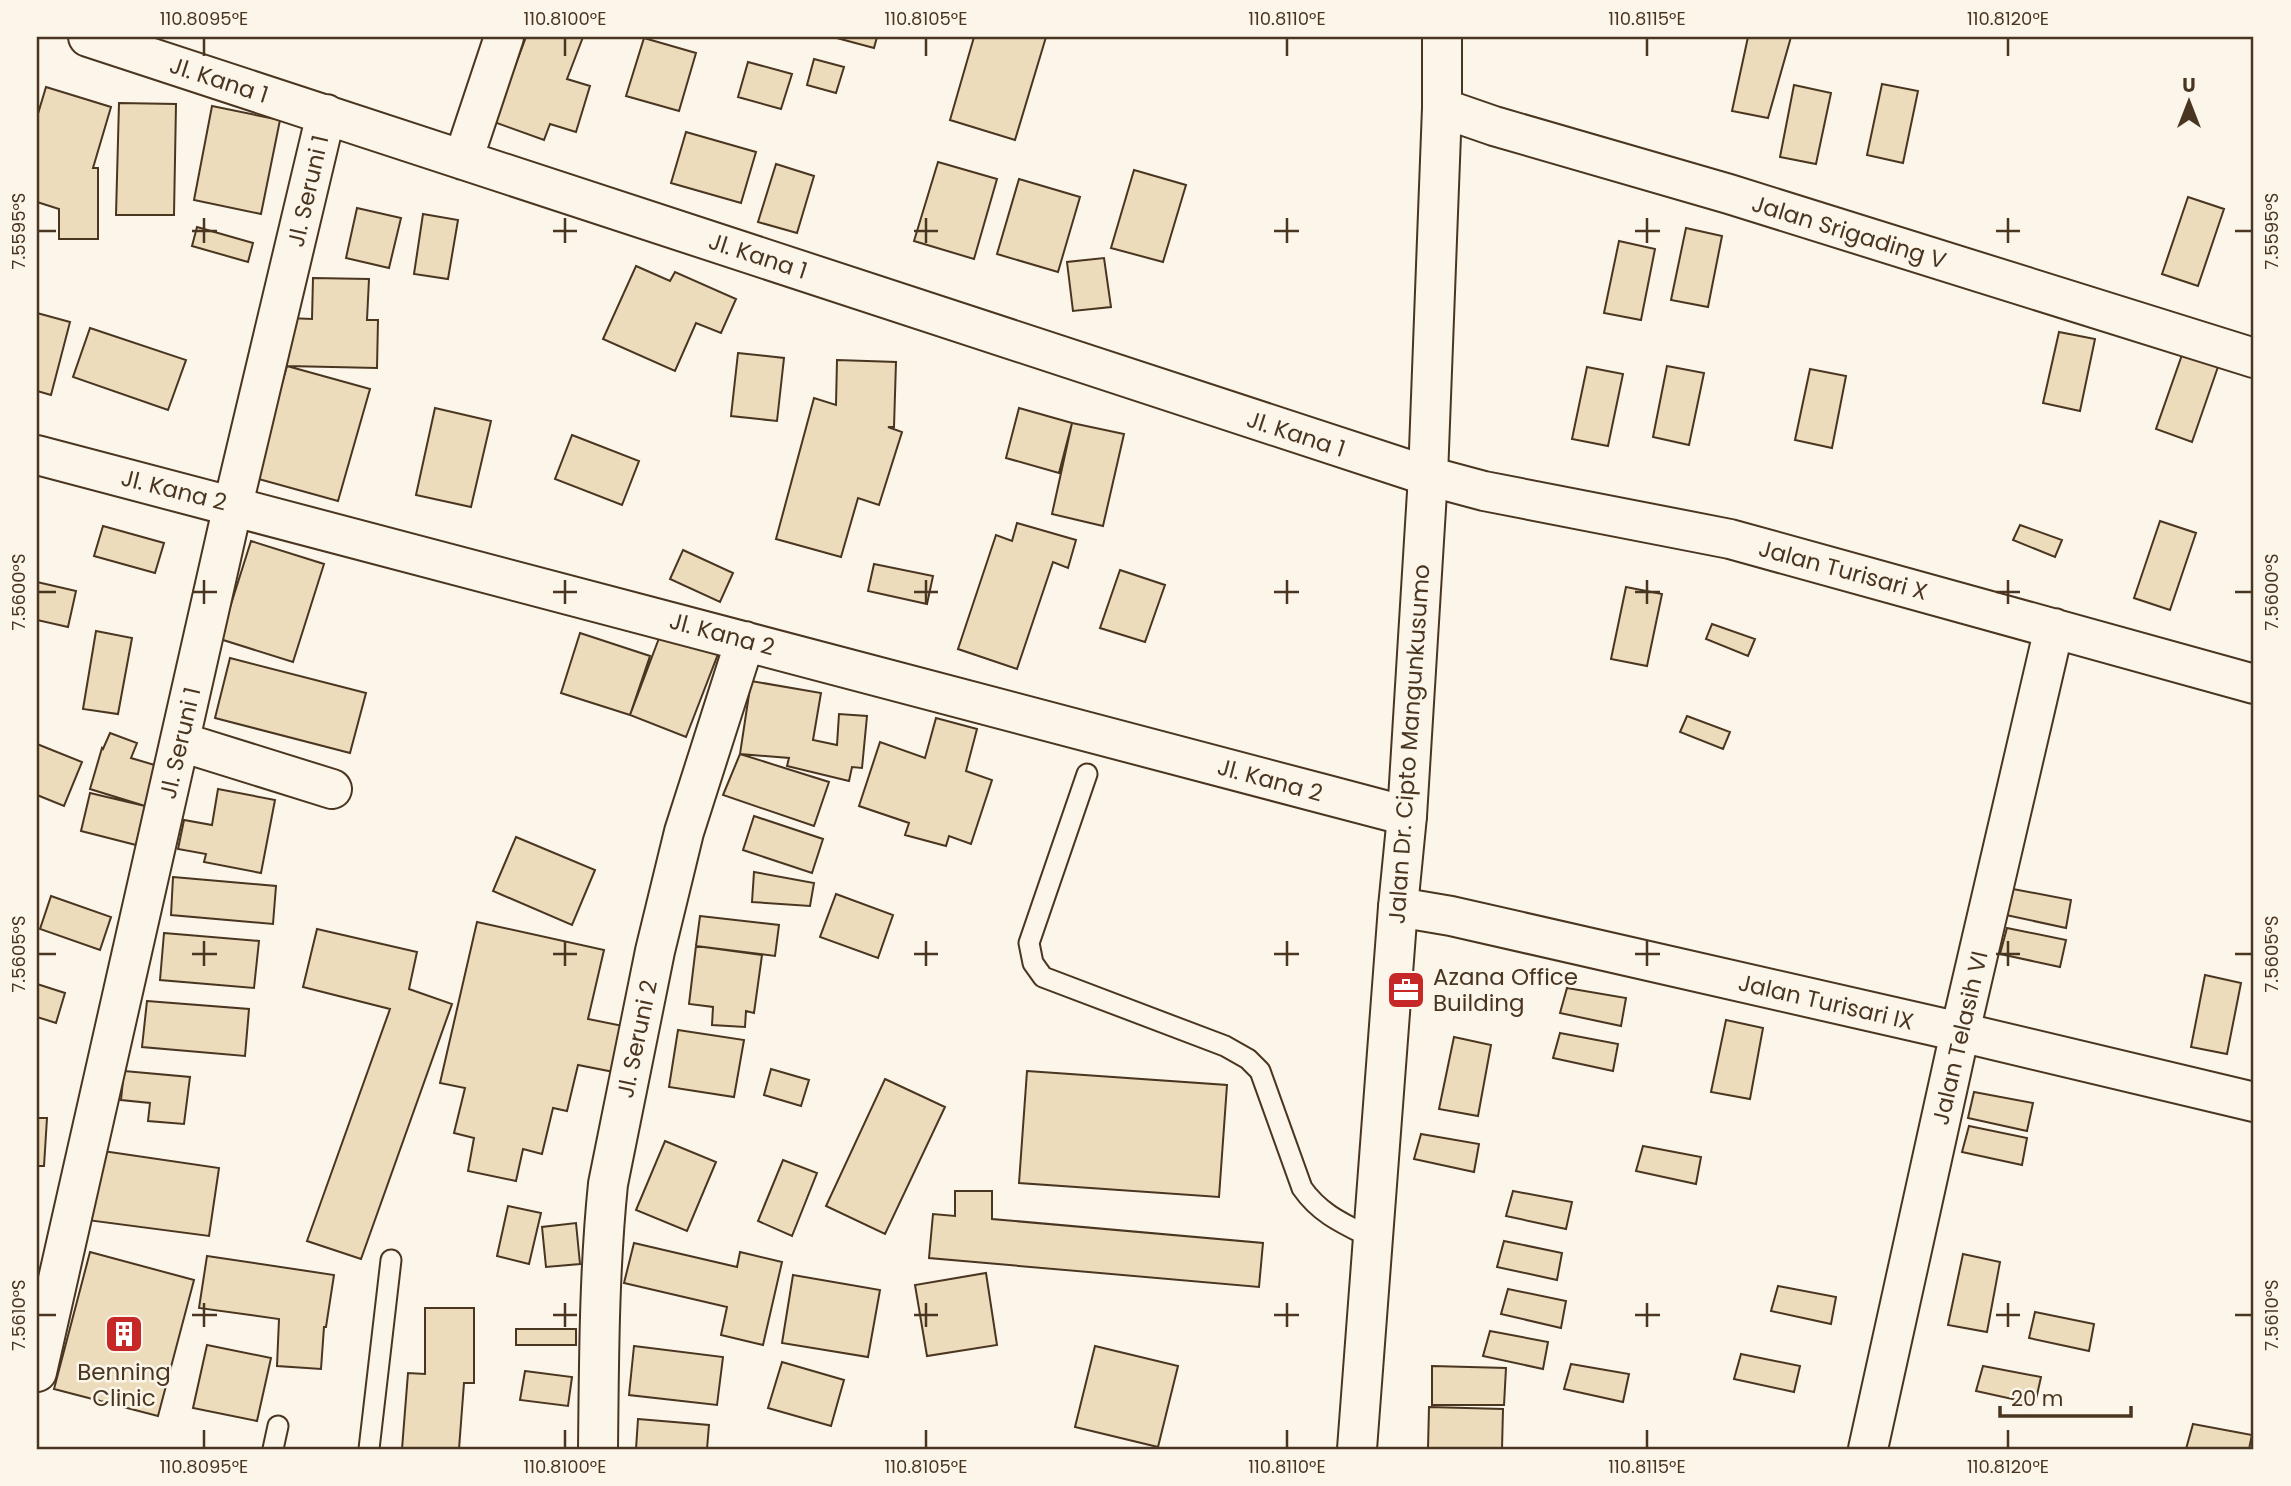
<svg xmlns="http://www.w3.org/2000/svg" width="2291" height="1486" font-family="Poppins,sans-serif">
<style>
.building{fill:#ecdcbc;stroke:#4a3520;stroke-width:2}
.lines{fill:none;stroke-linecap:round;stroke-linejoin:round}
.lane-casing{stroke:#4a3520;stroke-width:23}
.street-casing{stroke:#4a3520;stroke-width:42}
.secondary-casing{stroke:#4a3520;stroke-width:42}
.lane{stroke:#fbf6e9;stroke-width:19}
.street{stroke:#fbf6e9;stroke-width:38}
.secondary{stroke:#fbf6e9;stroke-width:38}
.ticks{fill:none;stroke:#4a3520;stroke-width:2.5}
.labels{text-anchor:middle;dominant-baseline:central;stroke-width:5;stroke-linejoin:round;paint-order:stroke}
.street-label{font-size:23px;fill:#4a3520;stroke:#fbf6e9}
.poi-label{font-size:23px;fill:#4a3520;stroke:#fbf6e9;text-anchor:start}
.neatline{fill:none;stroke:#4a3520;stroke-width:2.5}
.ticks-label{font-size:18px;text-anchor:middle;fill:#4a3520}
</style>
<rect width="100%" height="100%" fill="#fbf6e9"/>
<path class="building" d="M526 37H583L567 79 590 86 576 132 550 124 544 140 494 122Z
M833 37H877L874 48Z
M974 37H1046L1015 140 950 120Z
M1748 37H1791L1768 118 1732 111Z
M644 38 696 53 679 111 626 96Z
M814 59 844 67 836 93 807 85Z
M748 62 792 74 781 109 738 97Z
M1882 84 1918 91 1903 163 1867 155Z
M1794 85 1831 93 1816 164 1780 157Z
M46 87 111 107 93 168H98V239H59V209L37 202V117Z
M119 103 176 104 174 215H116Z
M212 106 280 120 261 214 194 200Z
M686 132 756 152 741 203 671 183Z
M938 162 997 179 974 259 914 241Z
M776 164 814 176 797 233 758 222Z
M1134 170 1186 185 1163 262 1111 248Z
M1019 179 1080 197 1058 272 997 254Z
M2188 197 2224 209 2198 286 2162 274Z
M357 208 401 218 389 268 346 258Z
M423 214 458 220 448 279 414 274Z
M197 227 253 243 248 262 192 246Z
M1686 228 1722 236 1708 307 1671 300Z
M1619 241 1655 249 1641 320 1604 313Z
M1104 258 1111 307 1073 311 1067 262Z
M636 266 670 281 675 272 736 299 721 333 696 323 675 371 603 339Z
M313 278 369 279 367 320H378L377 368 287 366 288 318 312 319Z
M37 313 70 322 51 395 37 391Z
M90 328 186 360 168 410 73 377Z
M2059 332 2095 339 2080 411 2043 403Z
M2183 352 2219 364 2192 442 2156 429Z
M738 353 784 358 777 421 731 416Z
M837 360 896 362 894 427H888L902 432 879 505 858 498 841 557 776 539 814 398 836 405Z
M287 366 370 389 338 501 255 478Z
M1667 366 1704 373 1689 445 1653 437Z
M1587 367 1623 374 1608 446 1572 439Z
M1810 369 1846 376 1832 448 1795 440Z
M435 408 491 421 471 507 416 495Z
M1019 408 1072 423 1059 473 1006 458Z
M1072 423 1124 434 1103 526 1052 514Z
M572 435 639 461 622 505 555 479Z
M2160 521 2196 533 2170 610 2134 598Z
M1017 523 1076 540 1068 568 1053 562 1017 669 958 649 996 535 1012 541Z
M2020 525 2062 540 2055 557 2013 540Z
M103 526 164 543 155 573 94 556Z
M251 541 324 564 293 662 220 639Z
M683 550 733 573 720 602 670 579Z
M874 564 933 576 927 604 868 591Z
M1120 570 1165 585 1145 642 1100 628Z
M37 582 76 591 68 627 37 620Z
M1626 587 1662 594 1647 666 1611 659Z
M1712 624 1755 639 1748 656 1706 639Z
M96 631 132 638 118 714 83 709Z
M580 633 650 656 630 715 561 693Z
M661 633 718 654 686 737 630 715Z
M230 658 366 693 350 753 215 718Z
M751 681 821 693 813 740 837 745 839 714 867 716 862 768 852 767 849 781 787 766 789 758 740 754Z
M1687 716 1730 732 1723 749 1680 732Z
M936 718 977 729 966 771 992 780 971 844 949 836 946 846 905 835 909 823 859 806 880 742 925 758Z
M110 733 137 743 131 758 158 766 145 806 90 789 102 748 103 749Z
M37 744 82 762 64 806 37 795Z
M740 754 829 782 814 826 723 795Z
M218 789 275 800 261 873 204 862 206 854 178 849 184 820 212 825Z
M90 793 145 806 136 845 81 831Z
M754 816 823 839 812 873 743 850Z
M516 837 595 870 572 925 493 891Z
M754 872 814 883 810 906 752 902Z
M173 877 276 886 273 924 171 915Z
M2013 889 2071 900 2066 928 2006 915Z
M836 894 893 915 878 958 820 937Z
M51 896 111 917 100 950 40 929Z
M700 916 779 925 775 956 696 946Z
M477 922 604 950 588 1019 633 1028 624 1074 578 1065 567 1111 553 1108 542 1154 523 1149 516 1181 468 1171 474 1138 454 1133 465 1088 440 1083Z
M2007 928 2066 940 2060 967 2000 954Z
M317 929 417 952 409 989 452 1004 361 1259 307 1241 390 1009 303 987Z
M164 933 259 941 254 988 160 980Z
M696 946 762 955 754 1013 746 1011 745 1027 712 1025 713 1007 689 1004Z
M2205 975 2241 983 2227 1054 2191 1047Z
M37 984 65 993 56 1023 37 1017Z
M1567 988 1626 998 1621 1026 1560 1013Z
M147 1001 249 1009 245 1056 142 1047Z
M1726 1020 1763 1028 1750 1099 1711 1092Z
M678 1030 744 1040 734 1097 669 1087Z
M1560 1033 1618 1044 1613 1071 1553 1058Z
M1454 1037 1491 1045 1478 1116 1439 1109Z
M771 1069 809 1080 801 1106 764 1095Z
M124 1071 190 1077 184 1124 148 1121 150 1103 121 1100Z
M1027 1071 1227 1085 1219 1197 1019 1183Z
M885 1079 945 1107 885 1234 826 1206Z
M1974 1092 2033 1103 2027 1131 1968 1118Z
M37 1118H47L44 1166H37Z
M1969 1126 2027 1138 2022 1165 1962 1152Z
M1421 1134 1479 1144 1474 1172 1414 1159Z
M665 1141 716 1162 687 1231 636 1210Z
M1643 1146 1701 1157 1696 1184 1636 1171Z
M96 1150 219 1168 209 1236 87 1220Z
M783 1160 817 1173 792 1236 758 1221Z
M955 1191H992V1219L1263 1243 1259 1287 929 1258 933 1214 955 1216Z
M1513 1191 1572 1202 1566 1229 1506 1216Z
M508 1206 541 1213 529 1264 497 1256Z
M576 1223 580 1264 546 1267 542 1227Z
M1504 1241 1562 1253 1557 1280 1497 1267Z
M634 1243 737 1267 740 1252 782 1262 763 1345 721 1335 727 1307 624 1283Z
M90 1252 194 1280 158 1416 54 1389Z
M1963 1254 2000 1262 1987 1332 1948 1325Z
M207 1256 334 1275 326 1327H324L321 1369 277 1366 279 1319 199 1308Z
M986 1273 997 1345 927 1356 915 1285Z
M793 1275 880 1290 868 1357 782 1343Z
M1778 1286 1836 1297 1831 1324 1771 1311Z
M1508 1289 1566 1301 1561 1328 1501 1314Z
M425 1308H474V1383H464L459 1449H402L408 1373 425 1374Z
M2035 1312 2094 1324 2089 1351 2029 1338Z
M516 1329H576V1345H516Z
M1490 1331 1548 1342 1543 1369 1483 1356Z
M207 1345 271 1358 257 1421 193 1408Z
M634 1346 723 1357 717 1405 629 1395Z
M1095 1346 1178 1366 1158 1447 1075 1427Z
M1741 1354 1800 1366 1794 1392 1734 1379Z
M782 1362 844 1380 831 1426 768 1408Z
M1571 1364 1629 1374 1623 1402 1564 1389Z
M1432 1366 1506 1368 1504 1405H1432Z
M1983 1366 2041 1377 2035 1404 1976 1391Z
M525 1371 572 1377 568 1406 520 1400Z
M1429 1407 1503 1409 1502 1449H1428Z
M638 1419 709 1425 707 1449H636Z
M2193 1424 2252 1435 2249 1449H2186Z"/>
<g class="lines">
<defs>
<path id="lane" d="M1087 774 1029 943 1033 963 1043 977 1225 1046 1248 1059 1260 1071 1302 1188C1320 1214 1344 1224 1372 1238
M273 1449 278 1426
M369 1449 391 1260"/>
<path id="street" d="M88 37 1428 476 1484 491 1730 539 2254 684
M1442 108 1494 126 1729 194 2254 358
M463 160 504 37
M37 455C494 572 950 696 1407 816
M181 742 332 789
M1398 907 1451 916 1960 1032 2254 1102
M37 1372 233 505 326 114
M598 1449C599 1361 599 1272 608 1184L655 951 684 832 745 641
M1868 1449 1960 1032 2054 628"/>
<path id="secondary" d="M1357 1449 1398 907 1407 816 1428 476 1442 108V37"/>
</defs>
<use href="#lane" class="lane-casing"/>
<use href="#street" class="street-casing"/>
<use href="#secondary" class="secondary-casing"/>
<use href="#lane" class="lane"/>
<use href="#street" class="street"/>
<use href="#secondary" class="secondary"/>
</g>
<path class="ticks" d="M204 38V56M565 38V56M926 38V56M1287 38V56M1647 38V56M2008 38V56M204 218V243M565 218V243M926 218V243M1287 218V243M1647 218V243M2008 218V243M38 231H56M192 231H217M553 231H577M914 231H938M1274 231H1299M1635 231H1660M1996 231H2020M2235 231H2252M204 580V604M565 580V604M926 580V604M1287 580V604M1647 580V604M2008 580V604M38 592H56M192 592H217M553 592H577M914 592H938M1274 592H1299M1635 592H1660M1996 592H2020M2235 592H2252M204 941V966M565 941V966M926 941V966M1287 941V966M1647 941V966M2008 941V966M38 954H56M192 954H217M553 954H577M914 954H938M1274 954H1299M1635 954H1660M1996 954H2020M2235 954H2252M204 1303V1327M565 1303V1327M926 1303V1327M1287 1303V1327M1647 1303V1327M2008 1303V1327M38 1315H56M192 1315H217M553 1315H577M914 1315H938M1274 1315H1299M1635 1315H1660M1996 1315H2020M2235 1315H2252M204 1430V1448M565 1430V1448M926 1430V1448M1287 1430V1448M1647 1430V1448M2008 1430V1448"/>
<defs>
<symbol id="office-square" viewBox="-11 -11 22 22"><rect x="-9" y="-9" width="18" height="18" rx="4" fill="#c62828" stroke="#fbf6e9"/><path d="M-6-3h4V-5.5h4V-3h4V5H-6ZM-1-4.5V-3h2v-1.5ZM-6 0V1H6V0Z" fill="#fff"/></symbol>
<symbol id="building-square" viewBox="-11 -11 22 22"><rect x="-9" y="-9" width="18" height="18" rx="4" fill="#c62828" stroke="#fbf6e9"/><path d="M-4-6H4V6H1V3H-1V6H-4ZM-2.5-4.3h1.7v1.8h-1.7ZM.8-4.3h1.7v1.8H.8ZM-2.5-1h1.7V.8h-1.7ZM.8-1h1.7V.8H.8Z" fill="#fff"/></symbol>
</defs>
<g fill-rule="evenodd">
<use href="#office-square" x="1384" y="968" width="44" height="44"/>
<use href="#building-square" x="102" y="1312" width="44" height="44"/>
</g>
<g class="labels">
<g class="street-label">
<text transform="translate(219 80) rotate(18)">Jl. Kana 1</text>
<text transform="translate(308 191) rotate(-77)">Jl. Seruni 1</text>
<text transform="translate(1849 232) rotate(17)">Jalan Srigading V</text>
<text transform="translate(758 256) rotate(18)">Jl. Kana 1</text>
<text transform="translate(1296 434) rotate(18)">Jl. Kana 1</text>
<text transform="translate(174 490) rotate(14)">Jl. Kana 2</text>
<text transform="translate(1843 570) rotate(15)">Jalan Turisari X</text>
<text transform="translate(722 634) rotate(15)">Jl. Kana 2</text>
<text transform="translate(180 743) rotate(-77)">Jl. Seruni 1</text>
<text transform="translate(1409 744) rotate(-86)">Jalan Dr. Cipto Mangunkusumo</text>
<text transform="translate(1270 780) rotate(15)">Jl. Kana 2</text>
<text transform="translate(1826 1002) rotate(13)">Jalan Turisari IX</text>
<text transform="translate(1960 1038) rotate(-77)">Jalan Telasih VI</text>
<text transform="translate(637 1039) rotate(-78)">Jl. Seruni 2</text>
</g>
<g class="poi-label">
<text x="1433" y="977">Azana Office<tspan x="1433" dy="26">Building</tspan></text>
<text x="124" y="1372" text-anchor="middle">Benning<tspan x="124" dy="26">Clinic</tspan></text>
</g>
</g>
<rect width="2291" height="1486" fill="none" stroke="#fbf6e9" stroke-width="77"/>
<g transform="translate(2189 102)" stroke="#fbf6e9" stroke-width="5" paint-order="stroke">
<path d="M0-5L12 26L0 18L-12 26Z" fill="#4a3520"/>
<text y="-10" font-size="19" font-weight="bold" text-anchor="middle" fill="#4a3520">U</text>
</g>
<path d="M2000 1406v10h131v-10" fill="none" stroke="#4a3520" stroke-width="3.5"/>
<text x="2011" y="1406" font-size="21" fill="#4a3520" stroke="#fbf6e9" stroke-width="5" paint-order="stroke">20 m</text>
<rect x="38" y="38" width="2214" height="1410" class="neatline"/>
<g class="ticks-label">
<text x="204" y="25">110.8095°E</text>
<text x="565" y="25">110.8100°E</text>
<text x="926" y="25">110.8105°E</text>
<text x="1287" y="25">110.8110°E</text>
<text x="1647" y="25">110.8115°E</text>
<text x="2008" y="25">110.8120°E</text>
<text transform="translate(19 231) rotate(-90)" y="6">7.5595°S</text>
<text transform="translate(2272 231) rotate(-90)" y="6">7.5595°S</text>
<text transform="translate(19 592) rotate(-90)" y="6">7.5600°S</text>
<text transform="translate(2272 592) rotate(-90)" y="6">7.5600°S</text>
<text transform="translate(19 954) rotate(-90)" y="6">7.5605°S</text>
<text transform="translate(2272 954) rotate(-90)" y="6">7.5605°S</text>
<text transform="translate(19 1315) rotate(-90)" y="6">7.5610°S</text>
<text transform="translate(2272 1315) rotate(-90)" y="6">7.5610°S</text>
<text x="204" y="1473">110.8095°E</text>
<text x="565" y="1473">110.8100°E</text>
<text x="926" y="1473">110.8105°E</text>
<text x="1287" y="1473">110.8110°E</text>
<text x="1647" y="1473">110.8115°E</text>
<text x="2008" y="1473">110.8120°E</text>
</g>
</svg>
